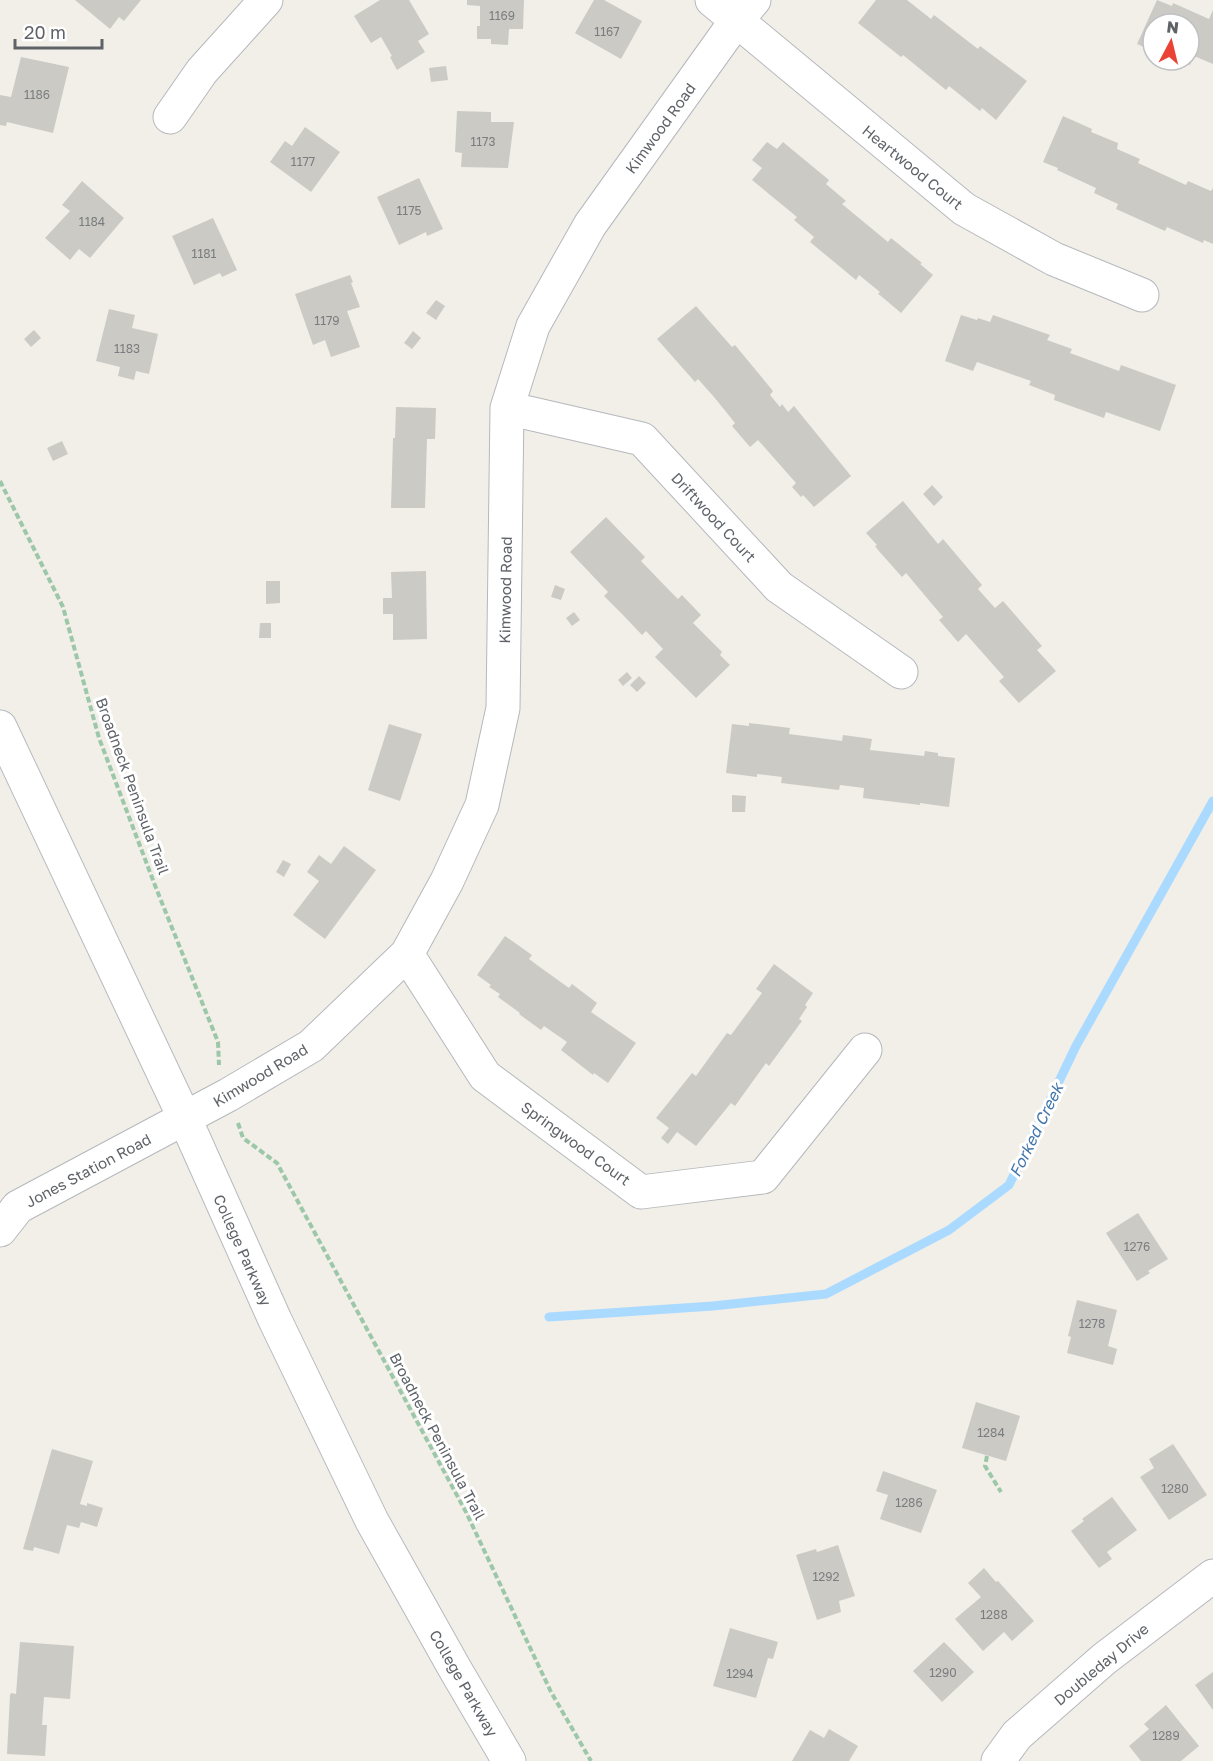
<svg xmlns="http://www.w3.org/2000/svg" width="1213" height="1761" font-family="'Golos Text',sans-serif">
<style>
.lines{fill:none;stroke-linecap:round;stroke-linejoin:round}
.stream{stroke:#aadaff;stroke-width:9}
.building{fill:#cccac5}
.minor-casing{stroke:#b5b8bc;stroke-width:35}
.secondary-casing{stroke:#b6babf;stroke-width:35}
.path{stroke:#9cc7a9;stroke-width:4;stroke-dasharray:6 3;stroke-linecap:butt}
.minor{stroke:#fff;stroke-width:33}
.secondary{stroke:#fff;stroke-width:33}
.labels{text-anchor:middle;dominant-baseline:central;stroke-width:6;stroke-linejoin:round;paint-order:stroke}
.number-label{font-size:12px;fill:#7a7d7f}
.street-label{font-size:15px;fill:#5f6368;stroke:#fff}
.water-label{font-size:16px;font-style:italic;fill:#4174aa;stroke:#fff}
</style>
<rect width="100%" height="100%" fill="#f1efe8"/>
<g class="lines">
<path class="stream" d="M549 1317 713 1306 826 1294 949 1230 1009 1185 1076 1046 1213 801"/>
</g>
<path class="building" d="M75 0H141L124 21 119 17 110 29Z
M380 0H409L429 34 418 41 425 52 397 70 390 57 392 56 381 37 371 43 354 16Z
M467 0H524L523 29H509L508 45 491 44V39H477V26H480V6L467 5Z
M594 0H604L642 21 621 59 575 33Z
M876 0H907L931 19 934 15 978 49 980 46 1027 81 996 120 982 108 980 111 949 86 946 90 903 55 901 57 858 23Z
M1157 0 1172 6 1173 3 1209 19 1213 10V64L1194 56 1190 65 1179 60H1189V24H1153V51L1137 44Z
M21 57 69 67 53 133 7 122 6 126 0 125V95L11 97Z
M446 66 448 80 431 82 429 68Z
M457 111 491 112V122H514L508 168 461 167 462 153 455 152Z
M1063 116 1092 129 1091 132 1118 143 1117 149 1140 159 1138 163 1186 185 1188 181 1211 191 1213 188V244L1204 240 1203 243 1167 227 1165 231 1116 209 1118 204 1094 193 1096 188 1057 170 1058 168 1043 162Z
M305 127 340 152 311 192 270 162 285 141 292 146Z
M767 142 777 149 783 142 829 180 826 184 846 201 842 204 888 242 891 238 922 263 920 264 933 275 901 313 881 296 878 294 880 292 859 275 856 280 810 242 814 237 794 220 797 217 752 180 762 168 752 160Z
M419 178 443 229 427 236 426 232 399 245 377 197Z
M82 181 124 218 90 258 79 249 70 260 45 238 70 211 62 205Z
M213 218 237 270 222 277 220 273 194 285 172 236Z
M350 275 353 282 351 283 360 307 347 311 360 347 331 357 325 340 313 345 295 294Z
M436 300 445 306 436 320 426 313Z
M696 306 732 347 735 345 773 391 770 395 780 407 782 404 788 412 794 406 851 476 814 507 803 495 801 497 792 487 796 483 758 440 750 447 732 426 735 423 714 397 698 379 695 382 657 339Z
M109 309 135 315 132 328 158 334 149 374 136 371 134 380 118 376 120 367 96 361Z
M961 315 977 320 978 318 990 322 993 315 1050 335 1047 340 1072 349 1070 353 1119 371 1121 365 1176 385 1160 431 1106 412 1104 418 1054 400 1055 395 1029 385 1031 381 977 362 973 371 945 361Z
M34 330 41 338 31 347 24 339Z
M413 331 421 338 412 349 404 343Z
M396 407 436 408 435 439H427L425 508H391L393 438H395Z
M62 441 68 454 53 461 47 448Z
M932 485 943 497 934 506 923 494Z
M903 501 938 544 943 539 982 585 978 589 995 608 1003 601 1042 646 1037 650 1056 671 1019 703 999 681 1004 677 966 634 958 642 939 620 943 617 906 573 902 577 878 550 875 546 877 545 866 533Z
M606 517 645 557 641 561 668 589 678 599 682 595 701 615 693 623 722 652 720 655 730 665 696 698 655 657 663 649 646 631 642 635 623 615 604 596 608 592 570 552Z
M426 571 427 639 393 640V614H383V598H392L391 572Z
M266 581H280V603L266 604Z
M555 585 565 589 561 600 551 597Z
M574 612 580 620 572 626 566 618Z
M260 623H271V638H259Z
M627 672 632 678 623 686 618 680Z
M639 676 646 683 637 692 630 685Z
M749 723 790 728 789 734 842 741 843 735 872 739 870 750 924 756 925 751 938 753V756L955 758 949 807 920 803V805L863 798 864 788 840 785 839 790 781 783 782 777 757 774V777L726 773 732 724 749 726Z
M389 724 422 734 400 801 368 790Z
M732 795 746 796 745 812H732Z
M344 846 376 870 325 939 293 915 319 881 307 872 319 855 331 864Z
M283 860 291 864 284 877 276 872Z
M505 936 532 955 529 959 537 965 569 988 572 984 597 1003 591 1012 636 1043 608 1083 594 1073 593 1075 561 1050 567 1042 544 1026 541 1030 519 1014 520 1013 498 997 500 994 489 987 491 985 477 975Z
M774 964 813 993 805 1005 807 1007 799 1019 802 1021 769 1066 766 1063 735 1106 731 1103 696 1146 677 1132 668 1144 661 1138 669 1128 656 1118 692 1073 696 1076 727 1033 731 1035 762 993 756 989Z
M1138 1213 1168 1259 1148 1271 1150 1273 1137 1281 1106 1233Z
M1077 1300 1117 1310 1108 1346 1117 1349 1113 1365 1067 1353 1071 1337 1068 1336Z
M976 1402 1020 1416 1006 1461 962 1448Z
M1173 1444 1207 1495 1169 1520 1140 1477 1154 1468 1149 1459Z
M52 1449 93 1461 80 1504 87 1506V1503L103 1508 97 1527 81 1522 79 1528 67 1525 59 1554 34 1547 33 1551 23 1549Z
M883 1471 937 1490 921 1533 880 1519 888 1495 876 1491Z
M1112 1497 1137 1530 1107 1552 1112 1559 1099 1568 1071 1531 1084 1521 1082 1519Z
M838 1545 855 1596 839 1601 841 1612 817 1620 796 1555 816 1549 817 1552Z
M984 1568 996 1582 998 1581 1034 1621 1012 1641 1004 1632 983 1651 955 1619 981 1597 968 1583Z
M730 1628 778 1642 773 1659 768 1658 756 1698 713 1686Z
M20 1642 74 1646 70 1699 44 1697 42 1725H47L45 1756 7 1754 10 1695 11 1693 16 1694Z
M944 1642 974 1672 942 1702 913 1671Z
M1213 1672V1710L1195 1685Z
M1166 1705 1199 1746 1181 1761H1141L1129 1746 1149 1729 1144 1724Z
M829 1729 858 1746 849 1761H792L810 1730 824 1738Z"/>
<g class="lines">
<defs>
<path id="minor" d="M712 0 964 209 1054 259 1142 295
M170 117 202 71 266 0
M507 408 642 439 779 587 901 672
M407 954 485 1076 641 1192 763 1177 865 1050
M0 1230 18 1207 228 1095 311 1046 407 954 447 881 482 805 503 708 507 408 533 326 590 225 736 21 754 0
M998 1761 1017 1735 1104 1659 1213 1576"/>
<path id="secondary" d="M0 727 185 1119 275 1320 372 1521 455 1669 509 1761"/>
</defs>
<use href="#minor" class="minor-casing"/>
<use href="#secondary" class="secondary-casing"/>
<path class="path" d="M0 481 63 607 99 738 156 888 218 1042 219 1065
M238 1123 243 1138 277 1163 466 1512 551 1692 591 1761
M987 1456 985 1466 1001 1492"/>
<use href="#minor" class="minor"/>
<use href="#secondary" class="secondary"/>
</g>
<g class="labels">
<g class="number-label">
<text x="502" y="15">1169</text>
<text x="607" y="31">1167</text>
<text x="37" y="94">1186</text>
<text x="483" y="141">1173</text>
<text x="303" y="161">1177</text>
<text x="409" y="210">1175</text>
<text x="92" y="221">1184</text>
<text x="204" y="253">1181</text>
<text x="327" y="320">1179</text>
<text x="127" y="348">1183</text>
<text x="1137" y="1246">1276</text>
<text x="1092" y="1323">1278</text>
<text x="991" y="1432">1284</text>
<text x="1175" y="1488">1280</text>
<text x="909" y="1502">1286</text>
<text x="826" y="1576">1292</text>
<text x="994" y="1614">1288</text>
<text x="943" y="1672">1290</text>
<text x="740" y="1673">1294</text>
<text x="1166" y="1735">1289</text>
</g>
<g class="street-label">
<text transform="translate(660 128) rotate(-54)">Kimwood Road</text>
<text transform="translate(913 167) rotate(39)">Heartwood Court</text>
<text transform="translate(714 517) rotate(47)">Driftwood Court</text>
<text transform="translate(505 590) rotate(-89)">Kimwood Road</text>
<text transform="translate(133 786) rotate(70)">Broadneck Peninsula Trail</text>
<text transform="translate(260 1075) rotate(-31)">Kimwood Road</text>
<text transform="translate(576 1143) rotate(36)">Springwood Court</text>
<text transform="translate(88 1170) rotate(-28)">Jones Station Road</text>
<text transform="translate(243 1250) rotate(66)">College Parkway</text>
<text transform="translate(438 1436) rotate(62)">Broadneck Peninsula Trail</text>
<text transform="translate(1101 1664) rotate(-40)">Doubleday Drive</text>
<text transform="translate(464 1683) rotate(60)">College Parkway</text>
</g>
<g class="water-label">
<text transform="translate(1036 1130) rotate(-64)">Forked Creek</text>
</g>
</g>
<g transform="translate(1171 42) rotate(7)"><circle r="28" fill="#ffffff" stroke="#bfc1c3" stroke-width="1.5"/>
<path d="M0-4.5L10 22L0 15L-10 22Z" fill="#ea4335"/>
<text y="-9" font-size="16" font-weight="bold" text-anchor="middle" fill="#5f6368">N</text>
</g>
<path d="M15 39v9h87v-9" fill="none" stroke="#5f6368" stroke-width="3"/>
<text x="24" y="39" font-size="18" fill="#5f6368" stroke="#ffffff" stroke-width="4.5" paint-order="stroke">20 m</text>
</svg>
